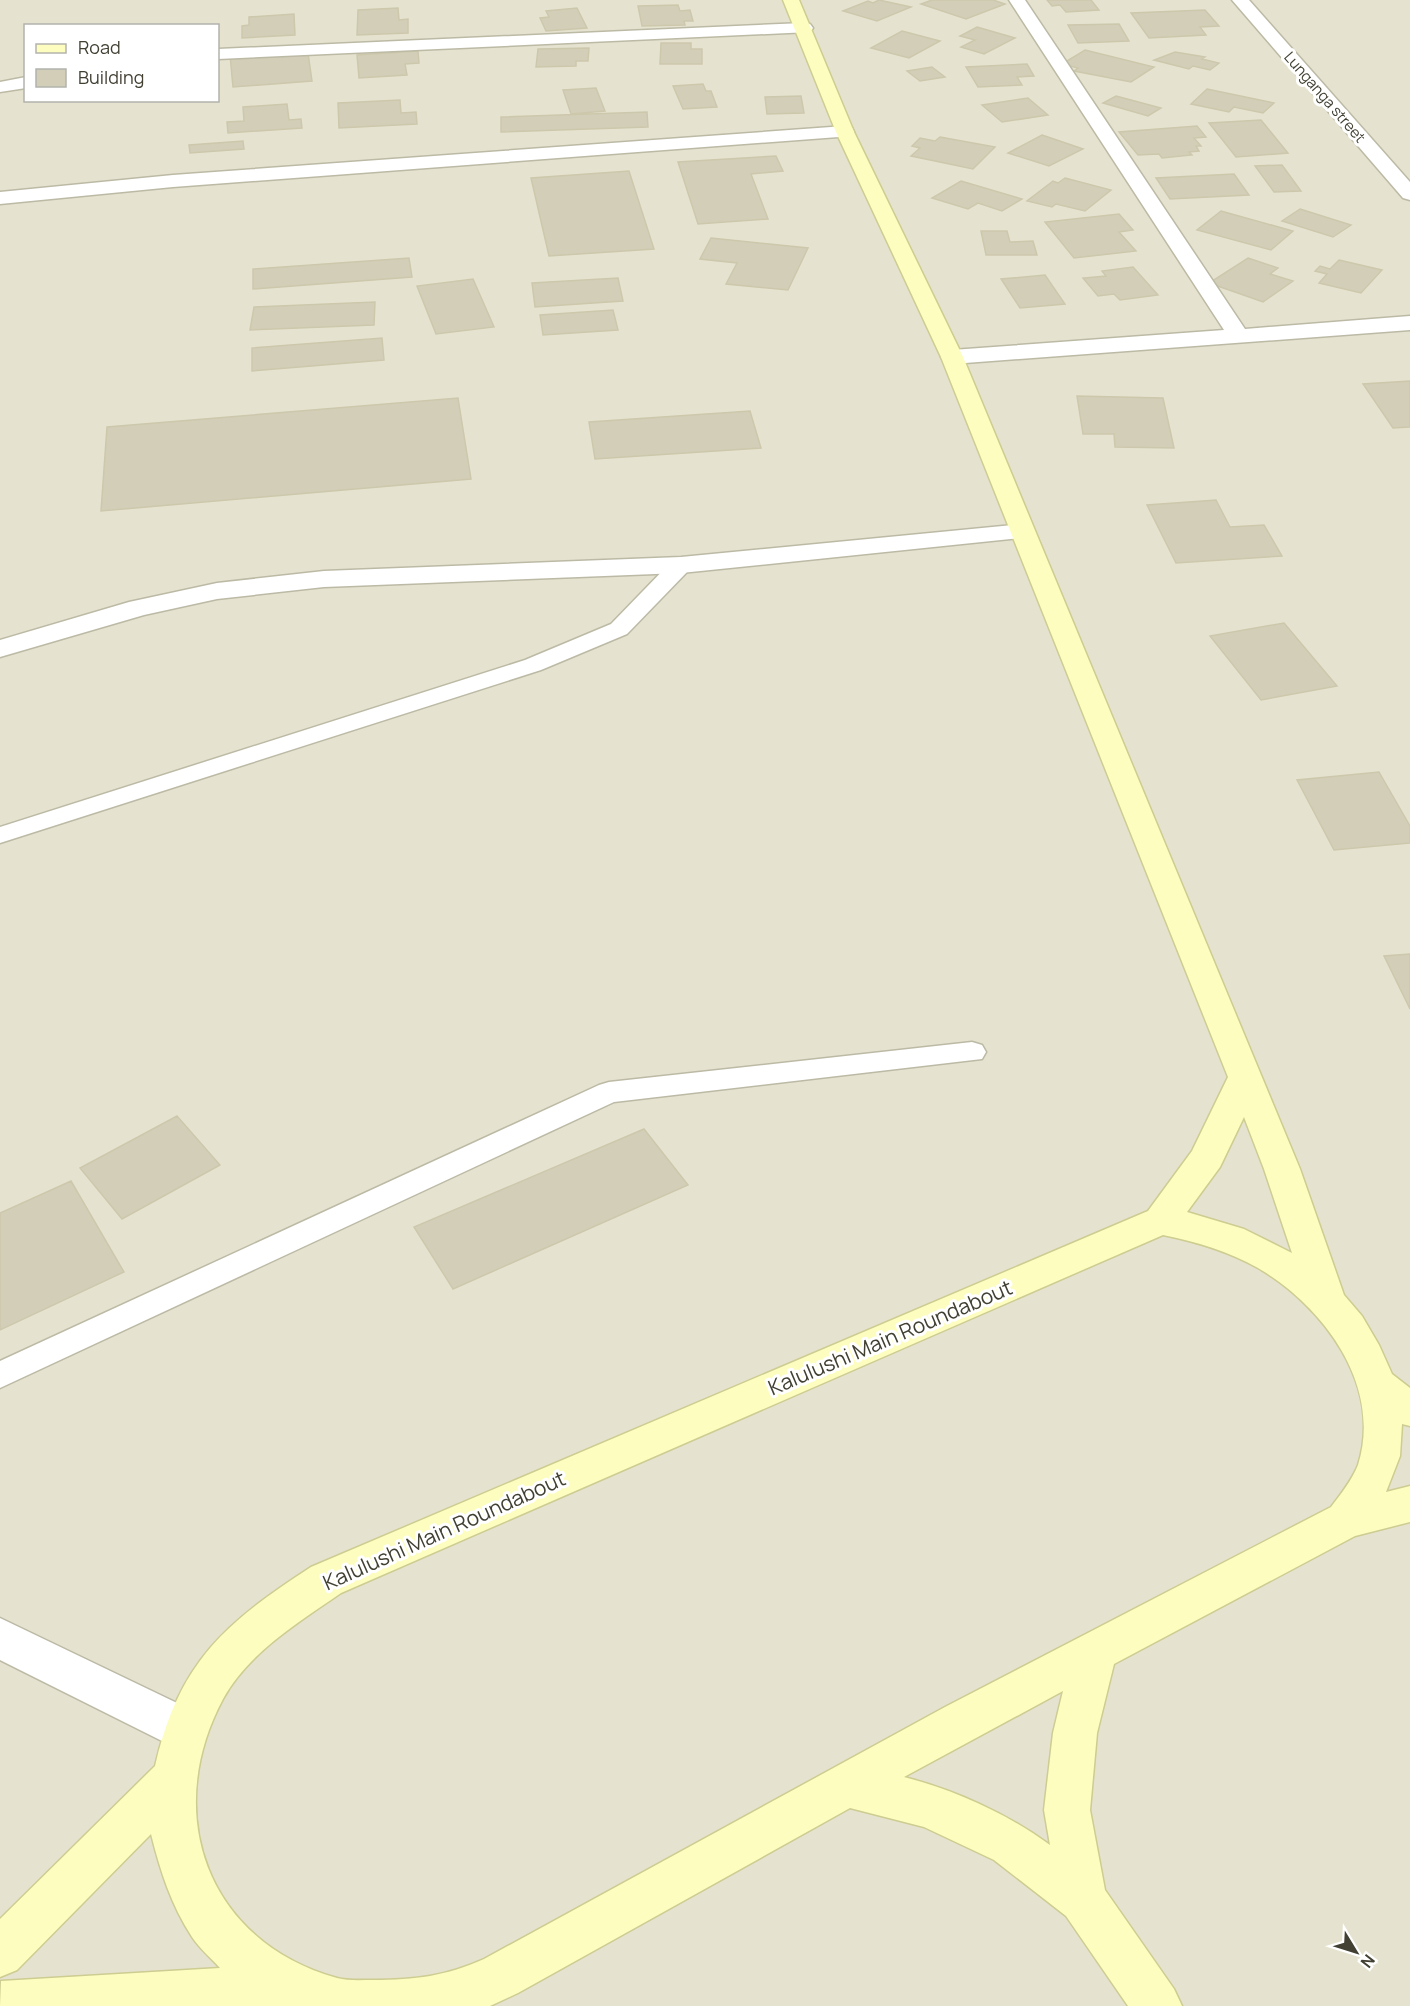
<svg xmlns="http://www.w3.org/2000/svg" width="1410" height="2006" font-family="Manrope,sans-serif">
<style>
.residential{fill:#e5e3d0;fill-rule:evenodd}
.building{fill:#d2ceb8;stroke:#cdc8ac;stroke-width:1.5}
.lines{fill:none;stroke-linecap:round;stroke-linejoin:round}
.lane-casing{stroke:#bcbaa5;stroke-width:3}
.street-casing{stroke:#bcbaa5;stroke-width:3}
.secondary-casing{stroke:#cdcc91;stroke-width:3}
.lane{fill:#fff;fill-rule:evenodd}
.street{fill:#fff;fill-rule:evenodd}
.secondary{fill:#fdfdc0;fill-rule:evenodd}
.labels{text-anchor:middle;dominant-baseline:central;stroke-width:6;stroke-linejoin:round;paint-order:stroke}
.far-street-label{font-size:15px;fill:#424033;stroke:#fff}
.near-street-label{font-size:21px;fill:#424033;stroke:#fff}
</style>
<rect width="100%" height="100%" fill="#f1f0e2"/>
<path class="residential" d="M0 0H1410V2006H0ZM26 26H218V100H26Z"/>
<path class="building" d="M879 0 911 7 877 21 843 11 868 1 873 3Z
M932 0H993L1005 4 966 19 921 4Z
M1047 0H1091L1099 10 1066 12 1060 5 1052 6Z
M678 5 680 11 690 10 693 21H684L685 25 642 26 638 6Z
M398 8 399 20 408 19V33L357 35 358 10Z
M577 8 587 28 546 31 540 18 549 17 546 11Z
M1205 10 1219 26 1200 27 1206 35 1149 38 1131 13Z
M294 14 295 35 242 38V26L249 25V17Z
M1119 24 1129 41 1078 43 1068 25Z
M977 27 1015 38 984 54 961 47 975 40 960 36Z
M902 31 940 41 909 58 871 48Z
M661 43H691V49H702V64H660Z
M589 48 588 61H576V66L536 67 538 49Z
M1085 50 1154 67 1131 82 1074 71 1078 68 1062 64Z
M418 51 419 63 405 64 407 75 359 78 357 55Z
M1175 52 1205 57 1202 59 1219 63 1210 70 1193 66 1189 69 1154 60Z
M308 53 312 81 233 87 230 55Z
M1027 64 1034 76 1017 77 1022 85 978 87 966 67Z
M932 67 945 77 920 81 907 71Z
M703 84 706 91H711L717 107 683 109 673 86Z
M596 88 605 111 571 114 563 90Z
M1207 89 1274 103 1263 113 1234 107 1229 112 1191 104Z
M801 96 804 113 767 114 765 97Z
M1116 96 1161 108 1148 116 1103 103Z
M1028 98 1048 115 1002 122 982 105Z
M400 100 401 113 416 112 417 124 339 128 338 103Z
M287 104 289 120 301 119 302 128 228 133 227 122 244 121 243 107Z
M647 112 648 127 501 132V117Z
M1261 120 1288 153 1236 157 1209 123Z
M1197 126 1206 137 1194 138 1201 146H1196L1199 151 1189 152 1192 155 1162 158 1159 154 1138 155 1119 132Z
M1042 135 1083 149 1049 166 1008 153Z
M940 137 995 147 973 169 911 156 920 148 912 146 920 138 935 141Z
M243 141 244 149 190 153 189 145Z
M776 156 783 171 751 174 768 219 698 224 678 162Z
M1282 165 1301 191 1274 192 1255 166Z
M629 171 654 249 549 256 531 178Z
M1234 174 1249 195 1170 199 1156 178Z
M1065 178 1111 190 1085 211 1056 204 1052 207 1027 201 1053 181 1058 183Z
M961 181 1022 199 1002 211 978 203 968 209 932 198Z
M1300 209 1351 225 1333 237 1282 221Z
M1221 211 1293 231 1271 250 1197 230Z
M1119 214 1133 230 1119 232 1136 251 1074 258 1045 222Z
M981 231H1007L1010 242 1033 241 1037 255H986Z
M711 238 808 248 788 290 726 284 737 263 700 259Z
M409 258 412 277 253 289V269Z
M1248 258 1278 268 1270 274 1293 281 1263 302 1209 283Z
M1339 260 1382 270 1361 293 1319 283 1327 274 1315 271 1320 266 1330 269Z
M1133 267 1158 295 1120 300 1114 294 1098 296 1083 278 1106 276 1102 271Z
M1045 275 1065 304 1020 308 1001 279Z
M618 278 623 301 535 307 532 283Z
M473 279 494 327 436 334 417 286Z
M375 302 374 325 250 330 254 307Z
M613 310 618 330 543 335 540 315Z
M382 338 384 360 252 371V348Z
M1410 381V427L1393 428 1363 384Z
M1077 396 1163 398 1174 448 1115 447 1114 434H1083Z
M458 398 471 479 101 511 107 427Z
M750 411 761 448 595 459 589 422Z
M1216 500 1230 527 1264 525 1282 556 1176 563 1147 505Z
M1284 623 1337 686 1261 700 1210 636Z
M1379 772 1410 826V843L1334 850 1297 780Z
M1410 954V1009L1384 956Z
M177 1116 220 1165 122 1219 80 1168Z
M644 1129 688 1185 453 1289 414 1227Z
M71 1181 124 1272 0 1330V1213Z"/>
<g class="lines">
<defs>
<path id="lane" d="M681 559 689 560 692 565 689 570 627 634 541 670 0 843V827L525 660 611 624 673 560Z
M972 1042 982 1045 986 1052 982 1059 614 1102 0 1388V1361L599 1085 609 1082Z"/>
<path id="street" d="M1009 0H1025L1245 329 1410 316V330L952 364 944 362 941 357 944 352 952 350 1224 330Z
M1232 0H1249L1410 182V200L1403 198Z
M804 23 810 24 813 28 810 32 218 59V49Z
M26 77V88L0 92V82Z
M845 126 852 128 854 132 852 136 173 187 0 204V192L173 175Z
M1022 524 1031 527 1035 532 1031 537 681 573 324 587 217 599 144 615 0 657V640L129 602 217 583 324 571 681 557Z
M0 1618 202 1715 208 1730 202 1745 186 1751 170 1745 0 1660Z"/>
<path id="secondary" d="M783 0H799L854 132 963 357 1300 1169 1344 1295 1362 1316 1379 1345 1392 1374 1410 1388V1426L1402 1424 1400 1456 1386 1492 1410 1486V1522L1355 1536 1114 1664 1097 1733 1090 1810 1105 1890 1174 1989 1182 2006H1128L1066 1916 994 1860 924 1827 850 1808 518 1993 490 2006H0L1 1981 220 1968C211 1958 199 1948 192 1937 171 1905 160 1870 151 1834L17 1970 0 1977V1919L155 1766C179 1662 225 1623 311 1567L1148 1211 1192 1151 1228 1077 941 357 836 132ZM1244 1117 1264 1169 1292 1253 1244 1229 1187 1212 1220 1167ZM1163 1235C1197 1242 1228 1251 1258 1268 1323 1306 1383 1385 1358 1465 1352 1480 1341 1494 1331 1507L945 1707 484 1959C446 1976 415 1980 373 1980 361 1980 348 1981 337 1978 208 1942 161 1815 223 1699 248 1653 299 1622 341 1593ZM1063 1691 1053 1733 1044 1810 1050 1845C1008 1814 955 1790 904 1777Z"/>
</defs>
<use href="#lane" class="lane-casing"/>
<use href="#street" class="street-casing"/>
<use href="#secondary" class="secondary-casing"/>
<use href="#lane" class="lane"/>
<use href="#street" class="street"/>
<use href="#secondary" class="secondary"/>
</g>
<g class="labels">
<g class="far-street-label">
<text transform="translate(1325 97) rotate(49)">Lunganga street</text>
</g>
<g class="near-street-label">
<text transform="translate(890 1337) rotate(-23)">Kalulushi Main Roundabout</text>
<text transform="translate(444 1530) rotate(-24)">Kalulushi Main Roundabout</text>
</g>
</g>
<rect x="24" y="24" width="195" height="78" fill="#ffffff" stroke="#b3b3ad" stroke-width="1.5"/>
<rect x="36" y="44" width="30" height="9" fill="#fdfdc0" stroke="#b3b3ad" stroke-width="1.5"/>
<text x="78" y="54" font-size="18" fill="#424033">Road</text>
<rect x="36" y="69" width="30" height="18" fill="#d2ceb8" stroke="#b3b3ad" stroke-width="1.5"/>
<text x="78" y="84" font-size="18" fill="#424033">Building</text>
<g transform="translate(1356 1952) rotate(128)" stroke="#ffffff" stroke-width="4.5" paint-order="stroke">
<path d="M0-4.5L10 22L0 15L-10 22Z" fill="#424033"/>
<text y="-9" font-size="16" font-weight="bold" text-anchor="middle" fill="#424033">N</text>
</g>
</svg>
